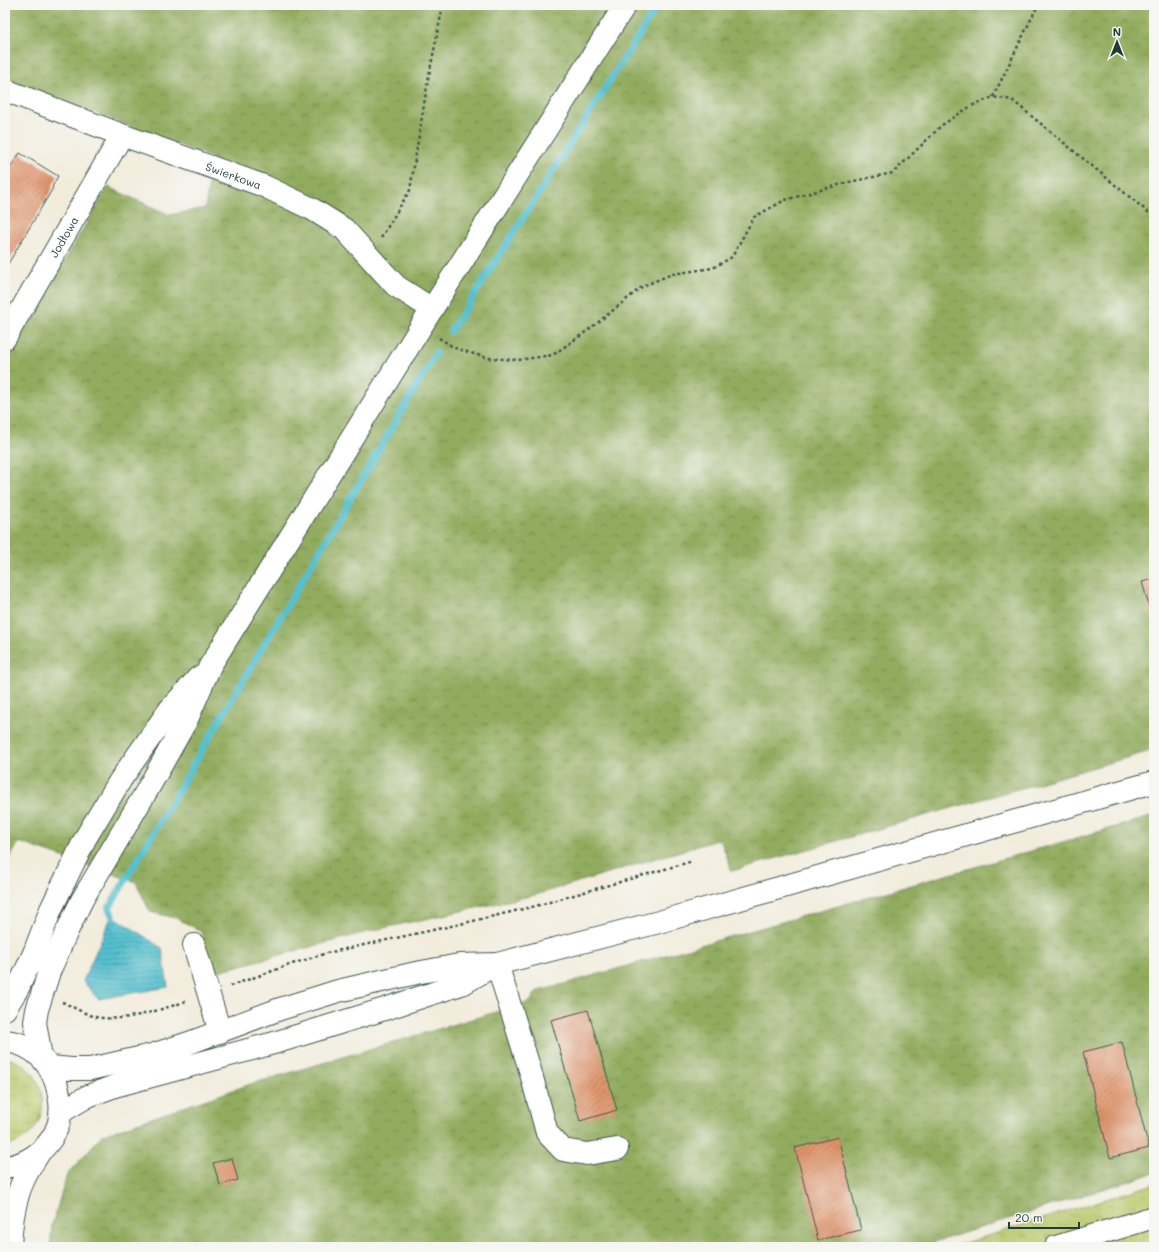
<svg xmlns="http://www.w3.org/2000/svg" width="1159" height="1252" font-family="Mali,sans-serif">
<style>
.grass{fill:url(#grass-tufts);stroke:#6c824f}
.forest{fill:url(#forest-crowns);stroke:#587449}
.water{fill:url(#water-rules);stroke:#3a7e82}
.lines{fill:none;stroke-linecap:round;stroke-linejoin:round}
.stream{stroke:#55c0cf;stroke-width:7}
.building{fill:url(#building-hatch)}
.minor-casing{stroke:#3f574d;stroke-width:24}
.major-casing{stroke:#3f574d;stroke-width:24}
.path{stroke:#3f574d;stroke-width:2.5;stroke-dasharray:3 3;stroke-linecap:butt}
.minor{stroke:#fff;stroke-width:22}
.major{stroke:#fff;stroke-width:22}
.labels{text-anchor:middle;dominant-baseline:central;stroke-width:3;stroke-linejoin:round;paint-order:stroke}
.street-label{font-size:11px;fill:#1f3d34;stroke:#f6f6f2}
</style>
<defs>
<pattern id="grass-tufts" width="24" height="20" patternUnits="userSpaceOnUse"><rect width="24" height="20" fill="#b9c86a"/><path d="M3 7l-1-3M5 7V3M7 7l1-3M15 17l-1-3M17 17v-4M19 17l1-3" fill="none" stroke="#96a458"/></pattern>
<pattern id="forest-crowns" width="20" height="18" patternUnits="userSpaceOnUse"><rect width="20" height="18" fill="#92ac5e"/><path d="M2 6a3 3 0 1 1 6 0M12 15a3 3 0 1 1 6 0" fill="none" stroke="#778d4e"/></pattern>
<pattern id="water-rules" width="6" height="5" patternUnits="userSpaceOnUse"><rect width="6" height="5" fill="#55c0cf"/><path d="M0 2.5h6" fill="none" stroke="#469da9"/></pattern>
<pattern id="building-hatch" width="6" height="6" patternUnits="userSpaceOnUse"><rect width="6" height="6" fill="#df936b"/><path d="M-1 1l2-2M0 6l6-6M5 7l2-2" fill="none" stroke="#b47959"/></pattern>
</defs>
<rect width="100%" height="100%" fill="#f6f6f2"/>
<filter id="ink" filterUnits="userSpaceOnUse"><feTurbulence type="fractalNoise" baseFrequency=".025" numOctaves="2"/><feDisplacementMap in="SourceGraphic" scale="8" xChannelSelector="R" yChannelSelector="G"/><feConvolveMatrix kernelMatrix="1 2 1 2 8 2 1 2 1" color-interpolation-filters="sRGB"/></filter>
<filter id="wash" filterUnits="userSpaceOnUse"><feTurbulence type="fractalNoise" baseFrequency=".012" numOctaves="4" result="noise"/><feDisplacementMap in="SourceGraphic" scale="16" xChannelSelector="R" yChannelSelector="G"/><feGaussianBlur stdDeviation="0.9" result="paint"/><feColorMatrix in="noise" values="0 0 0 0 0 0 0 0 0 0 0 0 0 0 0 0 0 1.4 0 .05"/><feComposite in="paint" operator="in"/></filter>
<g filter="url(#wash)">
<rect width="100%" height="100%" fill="#f2ecdb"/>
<path class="grass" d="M5 1058C55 1067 55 1138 5 1146Z
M1154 1184V1247H952Z"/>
<path class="forest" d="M5 5H1154V750L732 871 720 839 535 895 379 929 211 973 201 931 176 918 150 912 136 882 19 842 5 867V361L108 187 170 215 205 208 213 158 5 78Z
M1154 816V1173L919 1247H50L52 1225 67 1175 102 1135 251 1084 530 1002 536 992Z"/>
<path class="water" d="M112 915 162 948 168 987 98 999 83 981Z"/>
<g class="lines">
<path class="stream" d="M450 331 464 311 658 5
M112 915 109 908 436 353"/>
</g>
<g id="blocks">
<path class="building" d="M20 153 58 176 52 187 53 188 5 269V175Z
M1154 579V623L1142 582Z
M588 1010 617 1110 580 1121 551 1020Z
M1122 1042 1149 1148 1110 1158 1083 1052Z
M838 1137 861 1230 818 1240 795 1148Z
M232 1158 238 1180 220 1185 213 1163Z"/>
</g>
</g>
<g filter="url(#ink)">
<use href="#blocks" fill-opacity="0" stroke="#3f574d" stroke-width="1"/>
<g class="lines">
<defs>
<g id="minor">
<path id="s1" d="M5 90 122 135 264 186 312 209 344 229 396 286 432 309"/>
<path id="s2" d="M5 338 122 135"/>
<path d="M194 945 220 1032"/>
<path d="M497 964 530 1070 547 1133 563 1150 587 1154 617 1149"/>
<path d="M1056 1247 1154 1217"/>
</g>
<path id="major" d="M5 1009 18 988 34 953 51 909 86 837 121 779 170 709 198 678
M5 1041C36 1044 54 1066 59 1095 61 1104 61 1113 59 1122 55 1137 44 1150 31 1158 23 1163 14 1166 5 1167
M41 1057 35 1022 37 1010 49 972 67 931 82 900 146 792 187 719 210 666 432 309 625 5
M50 1067 71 1069H90L152 1055 189 1043 280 1009 338 991 416 973 459 965 497 964 659 922 1154 782
M61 1112 88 1096 115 1086 274 1043 388 1008 464 983 496 964
M10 1247C11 1223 14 1199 25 1177 29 1169 34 1161 39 1153"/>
</defs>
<use href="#minor" class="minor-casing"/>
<use href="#major" class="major-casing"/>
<path class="path" d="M993 97 1038 5
M381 238 410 190 428 80 443 5
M439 338 455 348 487 358 518 360 553 355 591 328 643 286 672 274 713 268 732 257 754 217 785 200 849 182 893 173 942 125 971 106 993 97 1012 100 1154 217
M230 986 292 964 327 953 456 925 532 907 693 861
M62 1002C74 1007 84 1014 96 1017 125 1023 161 1009 188 1001"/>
<use href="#minor" class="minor"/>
<use href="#major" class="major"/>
</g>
</g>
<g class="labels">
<g class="street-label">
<text stroke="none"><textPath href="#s1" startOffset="244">Świerkowa</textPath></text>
<text stroke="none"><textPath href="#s2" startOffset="117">Jodłowa</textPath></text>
</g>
</g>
<rect width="1159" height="1252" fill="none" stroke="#f6f6f2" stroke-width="20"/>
<g transform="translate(1117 42)" stroke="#f6f6f2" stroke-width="3" paint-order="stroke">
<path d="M0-3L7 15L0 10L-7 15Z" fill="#1f3d34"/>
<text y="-6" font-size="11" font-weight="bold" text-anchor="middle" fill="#1f3d34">N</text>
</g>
<path d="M1009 1222v6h70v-6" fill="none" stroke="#1f3d34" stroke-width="2"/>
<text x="1015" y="1222" font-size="12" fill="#1f3d34" stroke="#f6f6f2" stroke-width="3" paint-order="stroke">20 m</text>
</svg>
